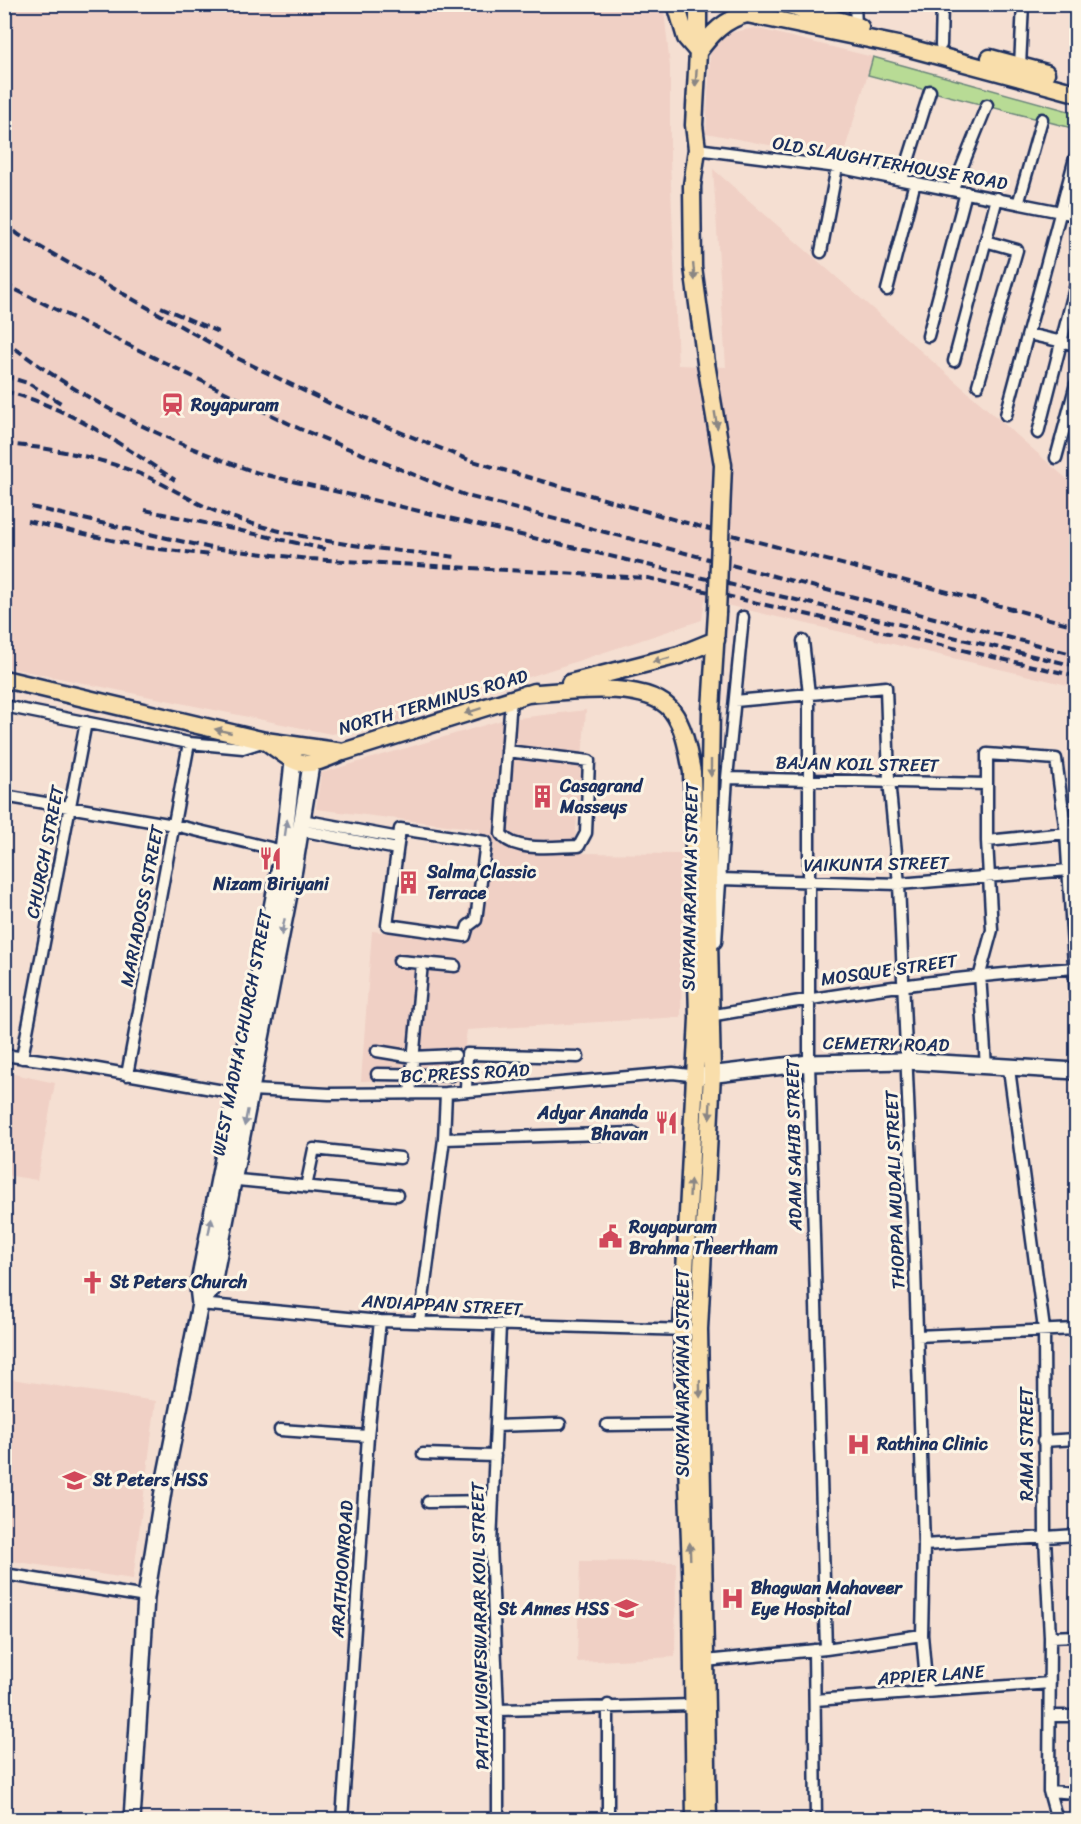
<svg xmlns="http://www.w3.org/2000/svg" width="1081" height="1824" font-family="Sriracha,sans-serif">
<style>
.built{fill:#f0d0c5}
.green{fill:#b8db95;stroke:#6a857a;stroke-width:1.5}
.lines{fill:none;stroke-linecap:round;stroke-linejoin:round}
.minor-casing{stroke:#1b2f5e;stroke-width:15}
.secondary-casing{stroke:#1b2f5e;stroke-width:20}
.primary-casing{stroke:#1b2f5e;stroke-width:21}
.minor{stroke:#fcf5e5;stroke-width:10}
.secondary{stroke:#fcf5e5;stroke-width:15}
.primary{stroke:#f9deab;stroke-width:16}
.rail{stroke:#1b2f5e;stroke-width:4;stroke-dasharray:9 4.5;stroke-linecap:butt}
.primary-bridge-casing{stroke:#1b2f5e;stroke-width:21;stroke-linecap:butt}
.primary-bridge{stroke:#f9deab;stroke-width:16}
.oneway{fill:#8a8684}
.oneway2{fill:#8c92a2}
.labels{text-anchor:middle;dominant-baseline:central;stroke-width:6;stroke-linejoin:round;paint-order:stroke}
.street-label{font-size:18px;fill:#1b2f5e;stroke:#fcf5e5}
.poi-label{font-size:18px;font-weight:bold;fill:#1b2f5e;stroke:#fcf5e5;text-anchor:start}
</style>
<rect width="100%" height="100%" fill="#f5dfd2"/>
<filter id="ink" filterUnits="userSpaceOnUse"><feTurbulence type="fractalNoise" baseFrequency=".0167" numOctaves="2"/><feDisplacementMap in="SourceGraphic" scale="12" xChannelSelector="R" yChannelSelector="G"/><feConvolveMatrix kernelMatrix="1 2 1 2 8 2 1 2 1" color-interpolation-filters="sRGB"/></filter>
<g filter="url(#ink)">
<path class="built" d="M5 5H657L664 10 670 67V159L678 365 726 367 713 169 1076 487V687L705 600 702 620 377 727 331 734 5 667Z
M755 28 873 57 842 159 706 133 710 54 722 34Z
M586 710 574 853 684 854 681 1017 467 1030 461 1076 361 1081 372 931 464 941 480 829 316 809 321 773 502 720Z
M5 1072 55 1083 37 1180 5 1175Z
M4 1378 156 1401 133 1579 5 1560Z
M580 1561 676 1562 675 1657 577 1662Z"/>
<path class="green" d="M873 57 1076 113V129L868 75Z"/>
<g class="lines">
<defs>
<path id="minor" d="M855 4 856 26
M941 45 942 4
M1020 66 1023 4
M697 149 837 167 1076 215
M902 180 930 91
M953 189 987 105
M1019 201 1042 119
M821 252 837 167
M887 290 915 182
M1028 334 1076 345
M928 336 966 192
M954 361 997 198
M978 385 1017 250 985 241
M1006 415 1075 158
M1038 433 1076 284
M1056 458 1076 384
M803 641 809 694V1063L826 1649
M735 701 886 687 889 780 899 884 914 1239 924 1545 922 1635 927 1691
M4 706 189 743 243 748 265 741
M507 751 589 761 586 833 579 846C557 846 515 853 501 834L511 699
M727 778 986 784
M4 796 174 825 283 851
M302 820 399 838
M400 829 486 842 476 920 468 926 465 936 387 925Z
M300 830 397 849
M987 841 1066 833
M720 879 899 884 1069 870
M716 942 727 778 743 617
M399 961 455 966
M709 1016C831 995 952 976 1076 968
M377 1051 413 1057 455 1055
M4 1055 69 1064 235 1093 251 1090 329 1094 446 1093 673 1073 697 1076
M22 1058 86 722
M986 1067 980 974 992 930 987 841V754L1056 759 1066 833 1076 998
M1009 1069 1044 1329 1045 1538 1050 1637 1049 1791 1057 1820
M377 1074 452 1075
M127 1075 189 743
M466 1091 467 1054 578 1057
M410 1094 422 963
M444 1139 634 1133
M227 1179 397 1195
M306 1187 314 1149 400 1158
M200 1304 380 1321 688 1330
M420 1322 444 1139 446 1093
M917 1336 1076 1329
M607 1425 685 1424
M496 1426 560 1424
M280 1430 368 1436
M1043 1441 1076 1439
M423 1454 495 1456
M428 1502 493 1501
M924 1545 1076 1535
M4 1574 146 1597
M1050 1637 1076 1636
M814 1650 816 1820
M705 1661 826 1649 922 1635
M815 1700 1050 1683
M608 1705V1820
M498 1710 693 1705
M1050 1716H1076
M1049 1791 1076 1793
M342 1820 368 1436 380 1321
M498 1820V1710L491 1545 500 1325"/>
<path id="secondary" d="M700 1076 809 1063 906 1061 1076 1071
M200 1304 212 1289 294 869 311 765
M132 1820 146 1597 165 1479 200 1304 198 1287 283 851 293 762"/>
<path id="primary" d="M676 4 686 38 698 52 694 125 697 149 692 186 693 267 706 363
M786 4 860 27
M698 52C711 34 725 19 747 14L898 45 1076 93
M698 52V4
M990 58 1046 73
M4 679 265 741 343 752 534 692
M570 683 679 655 716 640
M525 694C561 692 646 678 672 711 685 728 688 752 692 772L698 1018 682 1330 692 1595 695 1820
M267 742C302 768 302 769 342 752
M708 1820 699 1329 712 1073 708 896 711 710 717 613"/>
</defs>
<use href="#minor" class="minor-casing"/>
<use href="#secondary" class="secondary-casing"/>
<use href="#primary" class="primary-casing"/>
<use href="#minor" class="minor"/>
<use href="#secondary" class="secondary"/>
<use href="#primary" class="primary"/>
<path class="rail" d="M4 223 19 235 237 358 333 405 469 460 683 522 1076 626
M4 284 300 429 467 496 1076 655
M161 307 218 332
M4 340C85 402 162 440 258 473L1076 666
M4 376 28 383 61 403
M4 391C69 407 120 444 175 480
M4 444C56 448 103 458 150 478 174 489 196 504 220 513 296 541 377 549 457 557
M31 507 211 548 310 559 648 578 1076 676
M145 510 329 550
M27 521 142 547 211 555"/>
<defs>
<path id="primary-bridge" d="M706 363 723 465 717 613"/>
</defs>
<use href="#primary-bridge" class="primary-bridge-casing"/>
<use href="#primary-bridge" class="primary-bridge"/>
</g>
<defs><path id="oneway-solid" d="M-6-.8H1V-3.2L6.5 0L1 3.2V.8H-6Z" transform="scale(1.5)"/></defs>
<g class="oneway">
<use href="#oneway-solid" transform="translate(696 78) rotate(94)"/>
<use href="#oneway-solid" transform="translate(694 272) rotate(84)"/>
<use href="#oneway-solid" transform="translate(716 420) rotate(81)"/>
<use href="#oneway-solid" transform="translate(661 660) rotate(166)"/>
<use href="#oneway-solid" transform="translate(473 711) rotate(162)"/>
<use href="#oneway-solid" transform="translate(223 731) rotate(-167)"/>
<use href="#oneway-solid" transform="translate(711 768) rotate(90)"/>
<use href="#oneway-solid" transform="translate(710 1110) rotate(93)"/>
<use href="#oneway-solid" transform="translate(690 1188) rotate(-87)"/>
<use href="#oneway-solid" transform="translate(700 1389) rotate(89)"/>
<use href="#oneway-solid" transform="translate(690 1551) rotate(-92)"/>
</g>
<g class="oneway2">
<use href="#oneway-solid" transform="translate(286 828) rotate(-82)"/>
<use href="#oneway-solid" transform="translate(283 927) rotate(101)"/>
<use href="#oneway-solid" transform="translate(246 1118) rotate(101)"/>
<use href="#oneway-solid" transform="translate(210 1226) rotate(-79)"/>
</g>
</g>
<defs>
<symbol id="station-bare" viewBox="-9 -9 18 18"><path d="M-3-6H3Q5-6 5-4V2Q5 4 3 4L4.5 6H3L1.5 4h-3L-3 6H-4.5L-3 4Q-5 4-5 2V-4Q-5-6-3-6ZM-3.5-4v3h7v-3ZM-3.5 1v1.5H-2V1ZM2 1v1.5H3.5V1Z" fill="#d1495b" stroke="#fcf5e5" stroke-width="2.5" paint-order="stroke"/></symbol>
<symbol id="building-bare" viewBox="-9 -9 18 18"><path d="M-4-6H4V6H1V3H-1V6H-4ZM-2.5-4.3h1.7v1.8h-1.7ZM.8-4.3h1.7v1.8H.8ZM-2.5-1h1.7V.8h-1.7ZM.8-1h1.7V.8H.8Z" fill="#d1495b" stroke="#fcf5e5" stroke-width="2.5" paint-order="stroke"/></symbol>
<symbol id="restaurant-bare" viewBox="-9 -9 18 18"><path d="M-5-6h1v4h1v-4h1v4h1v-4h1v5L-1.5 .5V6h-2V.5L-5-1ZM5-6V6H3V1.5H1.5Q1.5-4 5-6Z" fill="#d1495b" stroke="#fcf5e5" stroke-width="2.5" paint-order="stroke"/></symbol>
<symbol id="civic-bare" viewBox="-9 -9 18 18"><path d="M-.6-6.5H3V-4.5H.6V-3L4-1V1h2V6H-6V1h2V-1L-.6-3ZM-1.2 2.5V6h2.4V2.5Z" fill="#d1495b" stroke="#fcf5e5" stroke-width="2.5" paint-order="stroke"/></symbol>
<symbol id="church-bare" viewBox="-9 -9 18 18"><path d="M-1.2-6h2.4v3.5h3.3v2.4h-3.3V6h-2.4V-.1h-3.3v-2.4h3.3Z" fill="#d1495b" stroke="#fcf5e5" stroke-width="2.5" paint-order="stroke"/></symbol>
<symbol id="hospital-bare" viewBox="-9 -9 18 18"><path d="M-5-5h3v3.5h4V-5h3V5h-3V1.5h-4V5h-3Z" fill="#d1495b" stroke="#fcf5e5" stroke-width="2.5" paint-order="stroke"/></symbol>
<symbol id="school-bare" viewBox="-9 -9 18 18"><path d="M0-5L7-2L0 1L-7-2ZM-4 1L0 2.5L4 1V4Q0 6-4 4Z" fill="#d1495b" stroke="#fcf5e5" stroke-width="2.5" paint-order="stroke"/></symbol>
</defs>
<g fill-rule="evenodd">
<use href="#station-bare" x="156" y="388" width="33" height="33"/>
<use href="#building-bare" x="526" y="780" width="33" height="33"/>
<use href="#restaurant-bare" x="254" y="842" width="33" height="33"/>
<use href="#building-bare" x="392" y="866" width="33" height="33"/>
<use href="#restaurant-bare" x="650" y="1106" width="33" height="33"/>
<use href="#civic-bare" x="594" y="1220" width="33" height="33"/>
<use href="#church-bare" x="76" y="1266" width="33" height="33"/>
<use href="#hospital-bare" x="842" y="1428" width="33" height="33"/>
<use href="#school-bare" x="58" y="1464" width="33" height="33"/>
<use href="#hospital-bare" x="716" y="1582" width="33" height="33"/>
<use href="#school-bare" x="610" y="1592" width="33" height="33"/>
</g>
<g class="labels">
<g class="street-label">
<text transform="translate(890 163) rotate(10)">OLD SLAUGHTERHOUSE ROAD</text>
<text transform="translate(433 702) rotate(-16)">NORTH TERMINUS ROAD</text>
<text transform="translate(857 764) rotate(1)">BAJAN KOIL STREET</text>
<text transform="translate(45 852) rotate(-79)">CHURCH STREET</text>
<text transform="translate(876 864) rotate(-1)">VAIKUNTA STREET</text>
<text transform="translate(690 887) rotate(-89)">SURYANARAYANA STREET</text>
<text transform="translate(142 906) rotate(-79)">MARIADOSS STREET</text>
<text transform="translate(889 970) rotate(-8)">MOSQUE STREET</text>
<text transform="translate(242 1033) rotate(-79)">WEST MADHA CHURCH STREET</text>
<text transform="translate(886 1044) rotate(1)">CEMETRY ROAD</text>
<text transform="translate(465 1073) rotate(-3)">BC PRESS ROAD</text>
<text transform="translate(794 1145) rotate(-91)">ADAM SAHIB STREET</text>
<text transform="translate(895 1190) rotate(-92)">THOPPA MUDALI STREET</text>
<text transform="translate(442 1305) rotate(3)">ANDIAPPAN STREET</text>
<text transform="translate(683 1373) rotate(-90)">SURYANARAYANA STREET</text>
<text transform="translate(1027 1444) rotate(-90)">RAMA STREET</text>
<text transform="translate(342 1569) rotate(-86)">ARATHOONROAD</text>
<text transform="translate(480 1626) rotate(-91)">PATHA VIGNESWARAR KOIL STREET</text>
<text transform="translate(931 1675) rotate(-4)">APPIER LANE</text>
</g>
<g class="poi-label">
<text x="191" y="405">Royapuram</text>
<text x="560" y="786">Casagrand<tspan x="560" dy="21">Masseys</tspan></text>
<text x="427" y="872">Salma Classic<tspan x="427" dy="21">Terrace</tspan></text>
<text x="271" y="884" text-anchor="middle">Nizam Biriyani</text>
<text x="648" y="1113" text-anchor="end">Adyar Ananda<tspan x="648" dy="21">Bhavan</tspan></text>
<text x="629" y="1227">Royapuram<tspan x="629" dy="21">Brahma Theertham</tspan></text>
<text x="110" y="1282">St Peters Church</text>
<text x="877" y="1444">Rathina Clinic</text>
<text x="93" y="1480">St Peters HSS</text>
<text x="751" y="1588">Bhagwan Mahaveer<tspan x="751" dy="21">Eye Hospital</tspan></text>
<text x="609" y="1609" text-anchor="end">St Annes HSS</text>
</g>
</g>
<rect width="1081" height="1824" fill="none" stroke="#fcf5e5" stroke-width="24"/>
<rect x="12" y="12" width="1057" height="1800" fill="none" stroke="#1b2f5e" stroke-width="2" filter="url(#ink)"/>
</svg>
